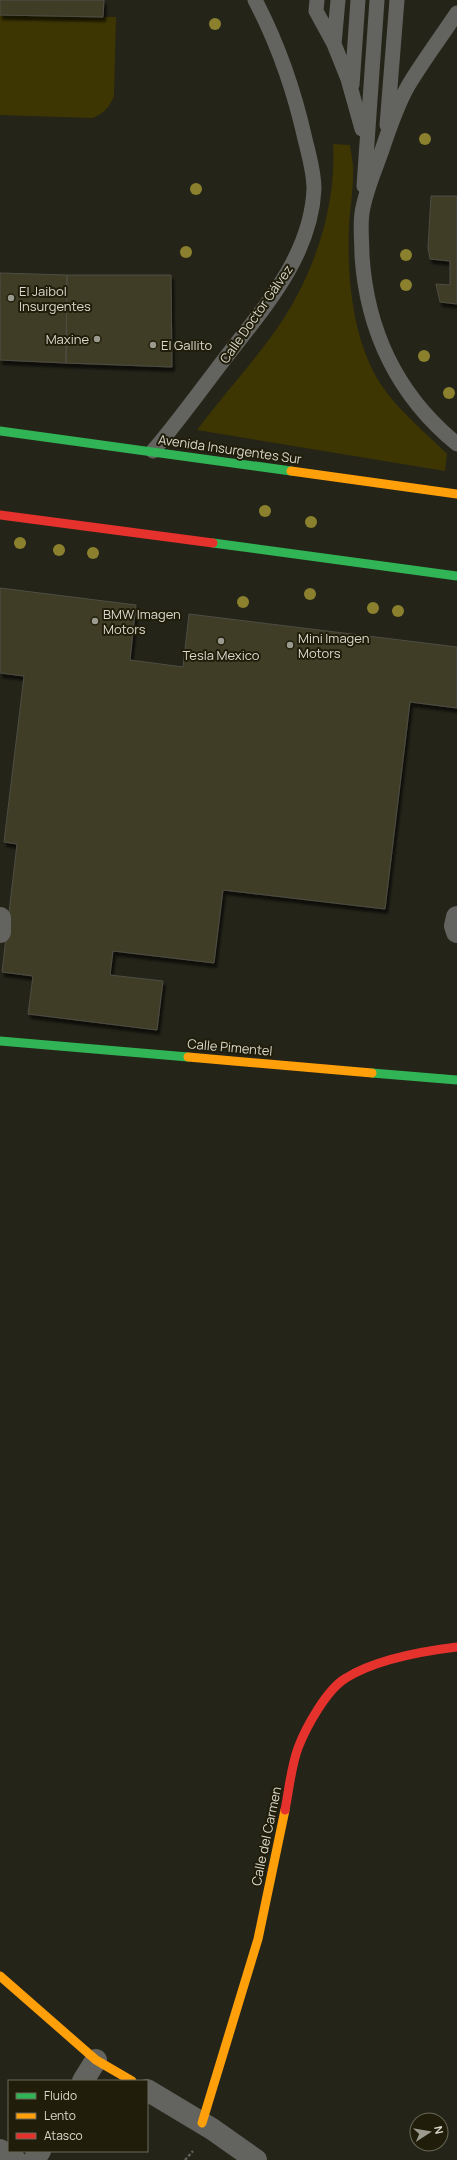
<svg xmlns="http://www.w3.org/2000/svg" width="457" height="2160" font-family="Manrope,sans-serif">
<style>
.green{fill:#3d3603}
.building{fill:#3f3c26;stroke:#4e4d44;filter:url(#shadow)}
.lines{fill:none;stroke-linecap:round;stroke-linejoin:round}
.path{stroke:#61615c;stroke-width:2.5;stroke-dasharray:3 2;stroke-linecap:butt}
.lane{stroke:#63635f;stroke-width:15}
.street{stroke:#63635f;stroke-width:22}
.fast{stroke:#30b455;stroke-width:9}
.slow{stroke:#ff9f0a;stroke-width:9}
.jam{stroke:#e5322d;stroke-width:9}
.tree{fill:#8a802e}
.poi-dot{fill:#9b9a8e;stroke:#201e0a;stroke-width:1.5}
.labels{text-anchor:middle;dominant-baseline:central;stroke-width:4;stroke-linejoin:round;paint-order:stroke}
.poi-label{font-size:13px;fill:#dad9cd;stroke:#201e0a;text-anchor:start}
.street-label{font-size:13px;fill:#dad9cd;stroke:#201e0a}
</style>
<defs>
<filter id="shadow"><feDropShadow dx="2.5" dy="4.5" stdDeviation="1" flood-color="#0009"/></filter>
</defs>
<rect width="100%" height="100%" fill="#252419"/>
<path class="green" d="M0 15 116 17 114 96C109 108 104 113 93 118L0 115Z
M333 144 350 145C351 154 354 165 353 175 353 192 350 209 349 227 347 282 353 348 387 393 405 416 427 434 447 454L445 471 197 430C221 398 247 369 271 337 311 283 337 211 333 144Z"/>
<path class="building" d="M0 0H104L103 17 0 15Z
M431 196H457V304L440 302 436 284 450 285V261L430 259 428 248Z
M0 273 67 275 66 363 0 360Z
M67 275H171L172 367 66 363Z
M0 588 136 605 130 660 183 667 189 614 457 647V708L410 702 385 909 223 890 214 963 113 951 110 975 163 981 157 1030 28 1014 33 976 2 972 17 844 4 842 24 676 0 673Z"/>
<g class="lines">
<path class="path" d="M185 2160 193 2151"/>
<path class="lane" d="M317 0 316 11 334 44
M338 0 334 44 348 79 362 129
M457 13C441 37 423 61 408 86 397 105 389 129 382 150 375 170 365 192 362 213 360 227 362 242 362 256 367 331 398 396 457 444
M352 85 358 0
M387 125 397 0
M364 186 377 0
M153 451C178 422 200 391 223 361 262 310 311 257 314 189 314 172 309 155 305 139 294 90 278 44 255 0"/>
<path class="street" d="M457 917 455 926 457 932
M0 918V932
M83 2081 96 2060
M147 2090 212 2129 256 2160
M0 2150 15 2160
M34 2160 40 2151"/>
<path class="fast" d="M0 431 291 471
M213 543 457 576
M0 1041 188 1057
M372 1073 457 1080"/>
<path class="slow" d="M291 471 457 494
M188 1057 372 1073
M0 1976 96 2060 132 2081
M202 2123 258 1939 285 1810"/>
<path class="jam" d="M0 515 213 543
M285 1810C289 1790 291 1767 298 1748 306 1727 327 1689 346 1678 375 1660 424 1651 457 1647"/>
</g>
<g class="tree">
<circle cx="215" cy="24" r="6"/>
<circle cx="425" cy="139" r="6"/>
<circle cx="196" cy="189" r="6"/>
<circle cx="186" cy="252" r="6"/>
<circle cx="406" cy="255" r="6"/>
<circle cx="406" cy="285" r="6"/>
<circle cx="424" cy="356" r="6"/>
<circle cx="449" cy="393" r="6"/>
<circle cx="265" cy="511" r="6"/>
<circle cx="311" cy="522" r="6"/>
<circle cx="20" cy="543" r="6"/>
<circle cx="59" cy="550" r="6"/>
<circle cx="93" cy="553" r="6"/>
<circle cx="310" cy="594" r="6"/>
<circle cx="243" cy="602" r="6"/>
<circle cx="373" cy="608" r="6"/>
<circle cx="398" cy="611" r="6"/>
</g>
<g class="poi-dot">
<circle cx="11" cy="298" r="4"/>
<circle cx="97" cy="339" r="4"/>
<circle cx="153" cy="345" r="4"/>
<circle cx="95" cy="621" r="4"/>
<circle cx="221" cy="641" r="4"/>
<circle cx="290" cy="645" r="4"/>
</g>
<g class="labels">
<g class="poi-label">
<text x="19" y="291">El Jaibol<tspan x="19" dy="15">Insurgentes</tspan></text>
<text x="89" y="339" text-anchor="end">Maxine</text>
<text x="161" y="345">El Gallito</text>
<text x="103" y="614">BMW Imagen<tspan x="103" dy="15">Motors</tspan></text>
<text x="298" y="638">Mini Imagen<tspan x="298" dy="15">Motors</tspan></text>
<text x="221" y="655" text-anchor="middle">Tesla Mexico</text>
</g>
<g class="street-label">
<text transform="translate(256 314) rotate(-55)">Calle Doctor Gálvez</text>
<text transform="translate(230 449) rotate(8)">Avenida Insurgentes Sur</text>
<text transform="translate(230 1047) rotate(5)">Calle Pimentel</text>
<text transform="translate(266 1836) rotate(-78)">Calle del Carmen</text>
</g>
</g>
<rect x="8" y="2080" width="140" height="72" fill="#201e0a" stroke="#6a6958"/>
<rect x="16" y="2093" width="20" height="6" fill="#30b455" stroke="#6a6958"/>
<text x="44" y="2100" font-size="12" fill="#dad9cd">Fluido</text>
<rect x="16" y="2113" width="20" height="6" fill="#ff9f0a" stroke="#6a6958"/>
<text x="44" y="2120" font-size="12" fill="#dad9cd">Lento</text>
<rect x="16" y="2133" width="20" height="6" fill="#e5322d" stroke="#6a6958"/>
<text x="44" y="2140" font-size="12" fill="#dad9cd">Atasco</text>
<g transform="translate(429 2132) rotate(78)"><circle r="19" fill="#201e0a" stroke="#6a6958"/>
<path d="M0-3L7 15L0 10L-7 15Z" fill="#9b9a8e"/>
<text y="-6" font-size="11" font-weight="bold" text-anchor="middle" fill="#dad9cd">N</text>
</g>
</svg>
